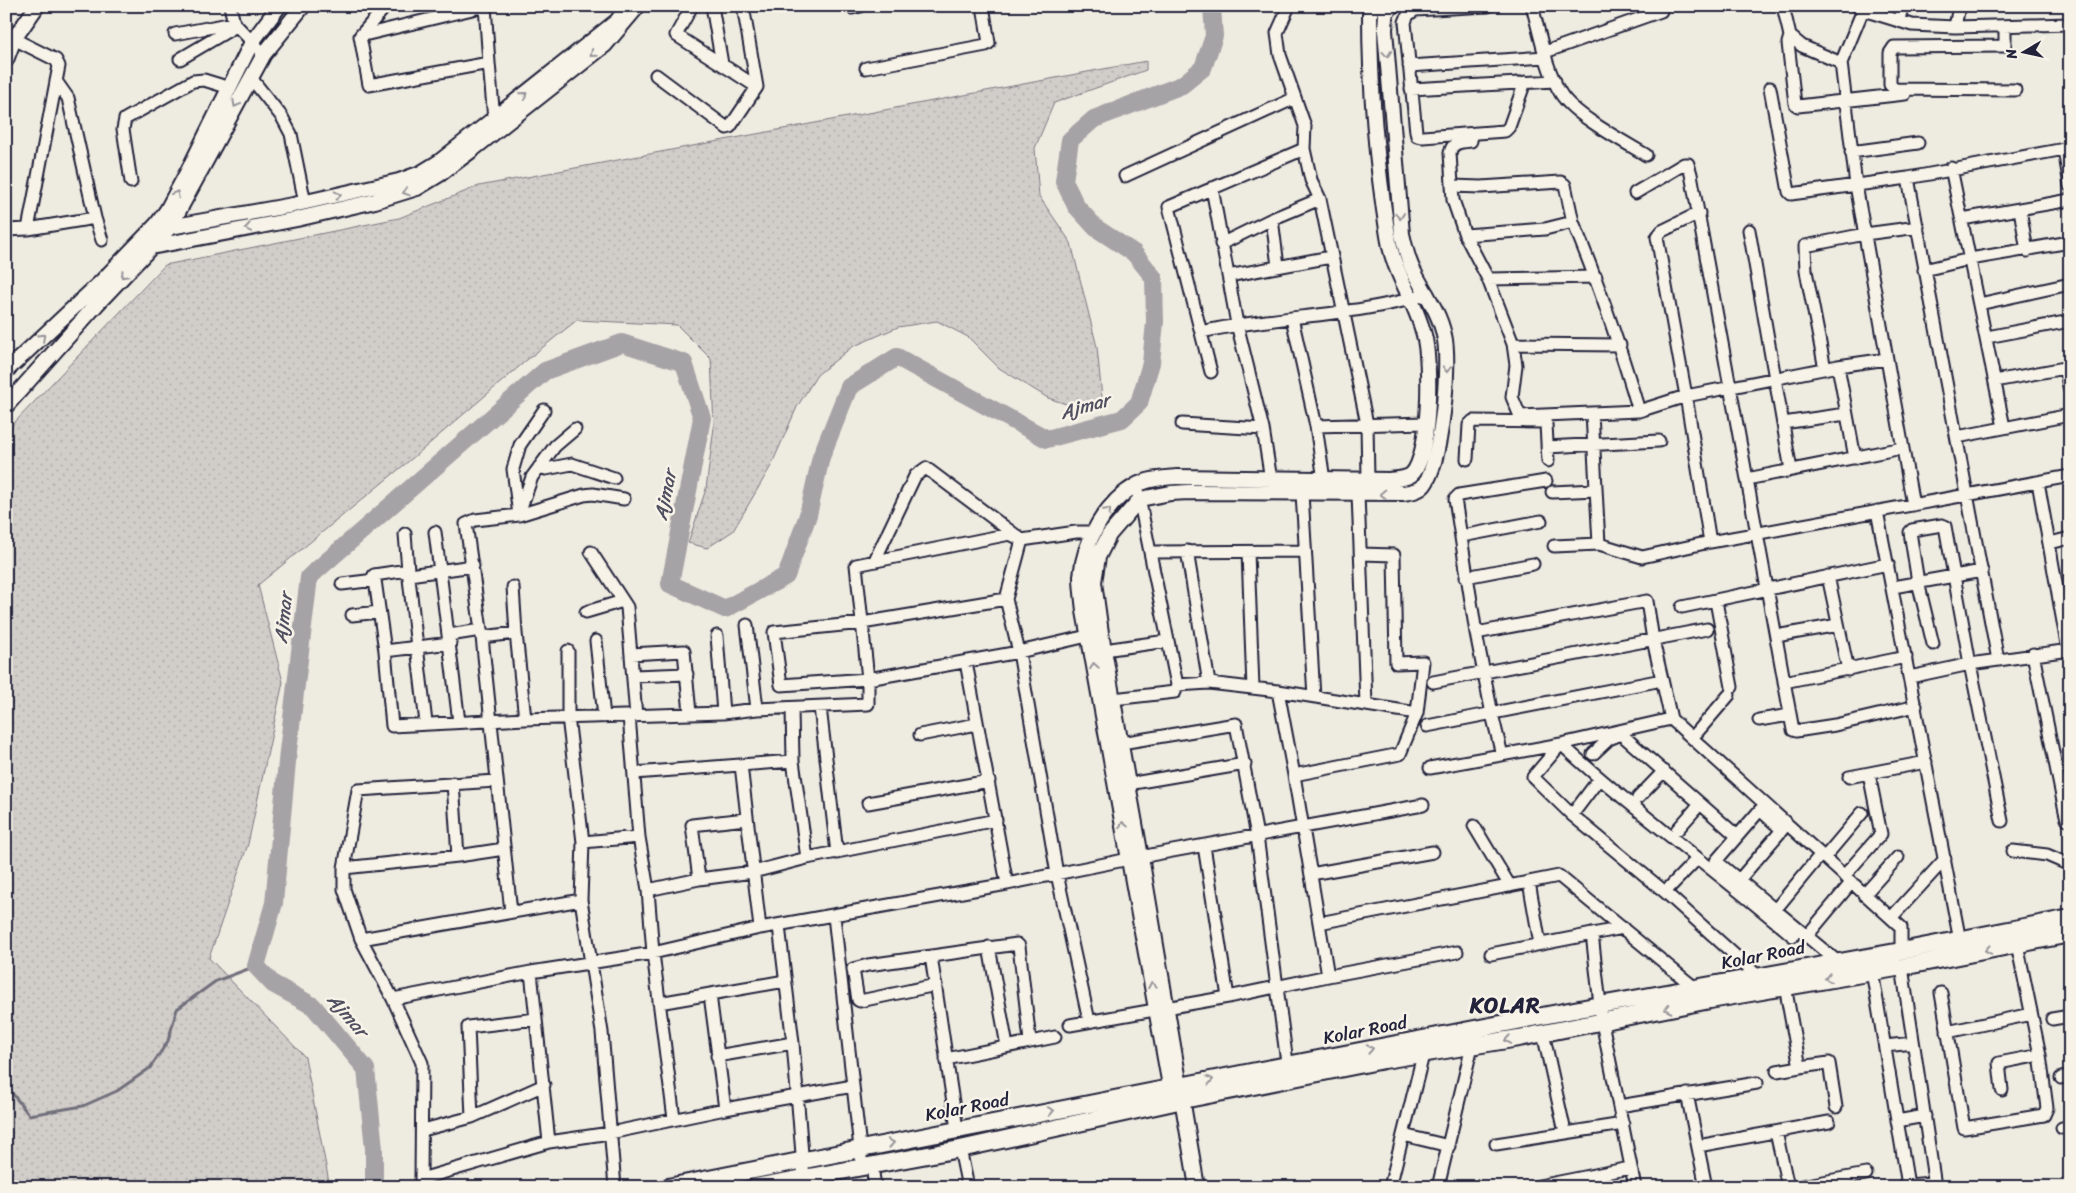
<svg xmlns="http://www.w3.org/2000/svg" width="2076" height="1193" font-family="Sriracha,sans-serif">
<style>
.grass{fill:url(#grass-dots);stroke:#7a7882}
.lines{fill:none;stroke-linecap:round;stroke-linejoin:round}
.stream{stroke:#716f7b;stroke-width:3}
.river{stroke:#a6a3a6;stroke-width:18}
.minor-casing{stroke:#22223b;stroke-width:15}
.tertiary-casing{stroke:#22223b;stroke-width:18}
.secondary-casing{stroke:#22223b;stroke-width:20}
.minor{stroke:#f7f3e8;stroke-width:11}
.tertiary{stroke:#f7f3e8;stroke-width:14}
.secondary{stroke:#f7f3e8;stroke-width:16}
.oneway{stroke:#97959a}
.labels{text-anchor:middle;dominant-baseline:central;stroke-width:5;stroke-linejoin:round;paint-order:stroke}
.street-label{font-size:18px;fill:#22223b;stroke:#f7f3e8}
.water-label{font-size:19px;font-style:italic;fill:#504f60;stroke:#f7f3e8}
.district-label{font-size:22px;font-weight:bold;letter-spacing:1px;fill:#22223b;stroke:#f7f3e8}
</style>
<defs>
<pattern id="grass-dots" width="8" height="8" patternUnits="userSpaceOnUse" patternTransform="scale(1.25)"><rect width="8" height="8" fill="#d1cdc9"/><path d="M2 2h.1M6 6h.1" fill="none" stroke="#b3b0ae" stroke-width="1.8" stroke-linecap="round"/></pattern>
</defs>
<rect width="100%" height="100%" fill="#eeebe1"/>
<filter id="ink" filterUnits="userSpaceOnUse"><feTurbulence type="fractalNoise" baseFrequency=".02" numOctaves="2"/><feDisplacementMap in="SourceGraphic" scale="10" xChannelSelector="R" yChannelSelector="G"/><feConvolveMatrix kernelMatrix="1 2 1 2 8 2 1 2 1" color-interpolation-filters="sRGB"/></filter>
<g filter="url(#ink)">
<path class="grass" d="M1146 61V70L1054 103 1035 148 1039 196 1071 243 1097 347 1102 398 1075 407 1048 398 999 368 968 337 937 321 898 327 852 347 817 375 797 407 771 466 733 531 707 548 688 543 706 489 714 427 711 359 677 325 577 320 528 359 415 456 258 585 283 682 248 844 209 958 305 1057 330 1187H6V449L13 424 165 265 399 218 479 186Z"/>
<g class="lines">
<path class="stream" d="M6 1085 29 1115 83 1106 117 1091 150 1068 168 1041 177 1009 216 981 256 966"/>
<path class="river" d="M374 1187V1149L366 1069 313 1006 273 984 256 966 274 903 288 751 309 577 545 371 622 343 684 363 702 418 670 584 725 609 786 576 808 515 821 457 849 387 897 357 1047 439 1122 419 1139 403 1151 363 1155 322 1154 278 1134 253 1096 228 1076 206 1064 181 1070 140 1094 119 1182 85 1203 68 1214 36 1212 6"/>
<defs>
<path id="minor" d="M230 6 234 23 264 54
M386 6 360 36 369 85 489 63 485 6
M692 6 676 35 757 87
M712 6 722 64
M1289 6 1277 33 1280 55 1305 126 1304 149 1311 180 1320 199 1367 424 1368 479
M1379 6 1387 13
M1488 6 1415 10 1408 15 1405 22 1416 132 1417 136 1423 137 1505 131 1509 127 1525 82
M1532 6C1540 34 1546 70 1561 94 1575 116 1623 141 1646 155
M1783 6 1790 36 1802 46 1841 63 1856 185 1913 505
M1857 6 1863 10 1912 25 1955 27 2070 24
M852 8 861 6
M1899 21 1902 6
M1955 27 1959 6
M2005 27V46L1894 47 1890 53V85L1895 89 2015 90
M6 29 14 39 56 60 59 66 28 229 6 230
M175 34 234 23
M360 36 485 6
M1790 36 1788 43 1795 104 1798 106 1905 94
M1545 52 1661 11
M180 59 236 26
M489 63 494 119
M1841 63 1863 10
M1409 66 1546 57
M866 68 986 45 989 43 983 6
M656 75 727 128 730 127 757 87 743 6
M251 78 282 117 291 134 305 203
M1770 88 1789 192 1791 194 1908 178 2070 148
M1411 89 1555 81
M1471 141C1461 142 1452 142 1450 153L1453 200 1465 235 1488 279 1513 344 1516 365 1512 397 1520 416 1639 411 1686 396 1838 366 1887 359
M2064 149 2070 186
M1851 152 1918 143
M1951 168 2004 427
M1125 176 1295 98
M1908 178 1998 660
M131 182 123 129 125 119 193 81 204 80 230 88
M1452 186 1481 187 1561 182 1565 185 1573 222
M1212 188 1237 324 1263 429 1271 480
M1635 193 1684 164H1688L1691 174 1793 730 1796 731 1835 725 1916 706
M2020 209 2027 251
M1699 213 1662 231 1657 237 1686 396 1710 542
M95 218 102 240
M1272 219 1278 266
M1962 219 2070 200
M28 229 95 218 68 98 56 81
M1749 230 1791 470
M1465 235 1545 229 1573 222C1599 284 1620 347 1639 411
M1221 244 1272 219 1320 199
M1924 270 1970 259 2070 242
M1228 276 1331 257
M1488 279 1596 277
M1979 304 2070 284
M1292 318 1316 426 1324 480
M1201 332C1276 315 1355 317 1428 294
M1987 337 2070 321
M1513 344 1620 345
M1838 366 1855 458
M2065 368 2070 391
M1825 369 1806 271 1805 246 1865 234 1918 227
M1211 372 1169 207 1304 149
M1995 381 2070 367
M1592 413 1599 544
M1783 423 1846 414
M1182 424 1263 429
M1316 426 1426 423
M1957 437 2070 415
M1547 447 1659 441
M1467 459 1469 425 1473 421 1542 422 1546 424 1548 461
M539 467 546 469 572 464 614 478
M1747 479 1902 448
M2038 482 2068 650
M1552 492 1596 490
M1302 493 1314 697
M1358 494 1366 704
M1877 511 1961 946
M519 513 532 477 555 446 575 429
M519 515 584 495 593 494 624 499
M435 532 459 722
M1462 536 1541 521
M2050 543 2070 538
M1554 546 1599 544 1642 557 1710 542 2070 476
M1187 551 1209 683
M591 552 627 607 636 716
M1152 552 1305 551
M1248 552 1253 688
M875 560 915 476 926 468 1022 540 1076 532H1093
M408 570 426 723
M409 575 473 566
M1828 576 1848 670
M1466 577 1533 564
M375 580 374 575 408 570 405 534
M342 584 375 580 385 651 392 726 525 719 723 713 757 709 868 704V679L856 565 1010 534 1022 540 1006 599 1019 652 1057 874 1089 1021
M513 587 516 633
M1893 587 1982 571
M1006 599 862 623 774 632 781 685 868 679 1019 652 1096 634
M1716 601 1732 687
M1682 607 1888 564
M586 612 623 601
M352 615 379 612
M747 625 757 709
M1476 633 1647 601 1653 640 1671 719 1901 927V951
M449 635 481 630
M717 636 723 713
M1776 636 1838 625
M482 637 516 633 525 719
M596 641 604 717
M1933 644 1918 582 1910 532 1912 530 1942 525 1945 526 1970 664 2002 821
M1104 650 1167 641
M385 651 450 643
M568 651V717L583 842 581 900 602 1032 615 1187
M631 654 684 651 690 713
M2033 654 2065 811 2067 819 2070 820
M966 662 1007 884
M634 676 687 674
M1910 677 1970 664 2070 650
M1433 682 1707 629
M1784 682 1906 657
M1177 685 1209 683 1278 691 1417 713
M1278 691 1294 775 1328 976
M1113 699 1175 692 1177 685 1138 493
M820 707 837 853
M792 708 793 761 807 858
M629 716 639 837 648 890 653 953 674 1119
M1759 720 1790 715
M1427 726 1662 680
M920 735 977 724
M1693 737 1729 695
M1121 743 1236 724 1257 836 1288 1070
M1593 754 1609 739 1621 734 1737 836
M1502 755 1492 714 1476 633 1455 499 1459 495 1546 481
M741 765 760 928
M1430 768 1561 744 1671 719
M634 773 793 761
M1294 775 1400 754 1417 713 1423 662 1396 663 1394 555 1361 554
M1849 777 1926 762
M453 783 458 856
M1128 784 1245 764
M1638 798 1664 771
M868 803 989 781
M1572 815 1599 779
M1474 826 1510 886
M1677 830 1700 804
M583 842 639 837
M1204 846 1228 997
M2013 851 2047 855 2070 865
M1824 858 1862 813
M344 868 458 856 504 849
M1311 874 1433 852
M1844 876 1881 834 1869 774
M699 879 692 825 746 819
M1739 880 1782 830 1760 810 1716 861 1838 962
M1529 882 1540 944
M648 890 699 879 753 872 807 858 996 820
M1665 892 1693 863
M1864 895 1898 857
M1775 910 1817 859
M511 912 482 637 466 524 475 520 519 515 513 469 520 445 544 410
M834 916 862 1166
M1891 918 1945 859
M1319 923 1559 876 1695 988
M779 926 793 1043 804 1179
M1592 934 1602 1022 1635 1187
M1807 936 1851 883
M361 939 581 900
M989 947 1007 1046
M1491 954 1623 928
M931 956 957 1129
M1872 971 1908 1185 1932 1183 1934 1179 1902 967
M531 972 549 1142
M1759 977 1665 892 1572 815 1533 777 1561 744C1635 812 1717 871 1793 936
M936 985 860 1001 858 1000 853 969 868 965 1017 944 1019 946 1030 1041
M1785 986 1800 1067 1829 1063 1836 1107
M1941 993 1964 1128 2044 1115 2047 1108 2040 1055 2017 944
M710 995 725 1109
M393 999 531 972 653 953 760 928 1007 884 1129 859 1423 805
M659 1003 785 981
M2052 1019 2070 1016
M1070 1025 1228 997 1328 976 1457 952
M1947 1032 2031 1014
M1543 1033 1565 1132
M1885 1046 1913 1043
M717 1056 793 1043
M946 1059 1055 1037
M1777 1071 1800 1067
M2061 1078 2070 1076
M2002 1090 1999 1063 2040 1055
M1687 1094 1706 1187
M1619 1106 1757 1083
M472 1117 468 1027 536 1019
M1897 1121 1925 1116
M2062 1128 2070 1127
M423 1130 472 1117 544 1085
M1776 1132 1788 1187
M1403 1135 1449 1146
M1496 1144 1623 1124
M1698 1146 1829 1122
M960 1149 968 1187
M872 1166 875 1187
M421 1179 549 1142 610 1133 725 1109 853 1086
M423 1187 421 1179 422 1063 393 999 361 939 344 889V868L358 790 496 781
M1390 1187 1423 1055
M1438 1187 1472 1046
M1534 1187 1630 1168
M1796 1187 1866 1174"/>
<path id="tertiary" d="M6 60 14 39 37 6
M155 227H170L293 205 399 181 421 173 439 162 617 21 622 14
M135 248 151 247 297 219 375 201 417 188 440 174 472 150 605 45 638 6
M6 371 102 281 157 224 167 210 189 169 252 42 279 6
M6 406 97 304 170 227 264 54 303 6
M1172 1097 1084 611C1083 600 1081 588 1081 576 1084 542 1105 503 1135 486 1147 479 1164 478 1177 477L1389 480C1396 479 1405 479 1411 475 1431 458 1431 360 1424 335 1415 299 1393 273 1388 236 1376 162 1370 89 1370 14L1372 6
M1197 1187 1141 857 1101 633 1094 582 1098 557 1109 535 1140 499 1171 493 1188 492 1403 493C1410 492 1419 491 1424 485 1441 464 1451 362 1444 335 1439 311 1424 292 1413 270 1407 258 1405 246 1402 234L1385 30 1386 14 1391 6"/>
<path id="secondary" d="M668 1187 1287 1065 1600 1005 1901 951 2070 918
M755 1187 960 1149 1183 1100 1384 1060 1519 1038 1710 1000 1902 967 2070 934"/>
</defs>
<use href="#minor" class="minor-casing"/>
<use href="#tertiary" class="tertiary-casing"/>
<use href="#secondary" class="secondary-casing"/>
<use href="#minor" class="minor"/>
<use href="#tertiary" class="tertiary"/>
<use href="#secondary" class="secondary"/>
</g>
<defs><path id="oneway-chevron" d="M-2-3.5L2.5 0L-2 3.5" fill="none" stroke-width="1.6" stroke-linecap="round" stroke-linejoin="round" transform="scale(1.25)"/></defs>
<g class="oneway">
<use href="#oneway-chevron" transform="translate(593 54) rotate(141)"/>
<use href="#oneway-chevron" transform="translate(1387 54) rotate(85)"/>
<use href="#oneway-chevron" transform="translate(524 95) rotate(-39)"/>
<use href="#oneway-chevron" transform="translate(236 104) rotate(118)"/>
<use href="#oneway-chevron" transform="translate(406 192) rotate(162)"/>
<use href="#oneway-chevron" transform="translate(176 194) rotate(-62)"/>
<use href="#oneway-chevron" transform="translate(338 195) rotate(-13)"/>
<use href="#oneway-chevron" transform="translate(1400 216) rotate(85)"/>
<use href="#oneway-chevron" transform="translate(248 228) rotate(169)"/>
<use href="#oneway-chevron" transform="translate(124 275) rotate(133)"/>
<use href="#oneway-chevron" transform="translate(42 337) rotate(-43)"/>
<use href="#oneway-chevron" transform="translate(1447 369) rotate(92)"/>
<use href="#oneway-chevron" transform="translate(1383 494) rotate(179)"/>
<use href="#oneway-chevron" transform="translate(1108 511) rotate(-47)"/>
<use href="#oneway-chevron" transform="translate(1094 666) rotate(-100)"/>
<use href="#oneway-chevron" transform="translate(1123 825) rotate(-101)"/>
<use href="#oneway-chevron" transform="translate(1988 950) rotate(169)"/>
<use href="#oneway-chevron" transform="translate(1828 978) rotate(169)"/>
<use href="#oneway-chevron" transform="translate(1152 985) rotate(-100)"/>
<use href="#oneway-chevron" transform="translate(1668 1009) rotate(168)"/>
<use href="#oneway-chevron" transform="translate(1508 1040) rotate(170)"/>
<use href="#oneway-chevron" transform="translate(1370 1049) rotate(-11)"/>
<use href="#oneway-chevron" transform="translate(1210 1080) rotate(-12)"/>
<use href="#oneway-chevron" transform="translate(1051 1111) rotate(-11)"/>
<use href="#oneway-chevron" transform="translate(891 1143) rotate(-11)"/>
</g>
</g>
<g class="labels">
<g class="street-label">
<text transform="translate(1763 955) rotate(-11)">Kolar Road</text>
<text transform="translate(1365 1030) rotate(-11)">Kolar Road</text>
<text transform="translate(967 1107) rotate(-11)">Kolar Road</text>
</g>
<g class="water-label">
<text transform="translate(1085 406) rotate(-16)">Ajmar</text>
<text transform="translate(665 495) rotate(-79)">Ajmar</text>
<text transform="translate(283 618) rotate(-84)">Ajmar</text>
<text transform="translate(348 1015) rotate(49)">Ajmar</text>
</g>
<g class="district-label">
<text x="1505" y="1005">KOLAR</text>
</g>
</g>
<rect width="2076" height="1193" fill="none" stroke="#f7f3e8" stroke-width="25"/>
<rect x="12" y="12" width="2051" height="1168" fill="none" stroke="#22223b" stroke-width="2" filter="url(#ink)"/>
<g transform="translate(2024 52) rotate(261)" stroke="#f7f3e8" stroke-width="4" paint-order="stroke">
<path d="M0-4L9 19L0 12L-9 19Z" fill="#22223b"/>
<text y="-8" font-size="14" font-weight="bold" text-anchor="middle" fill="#22223b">N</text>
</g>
</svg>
